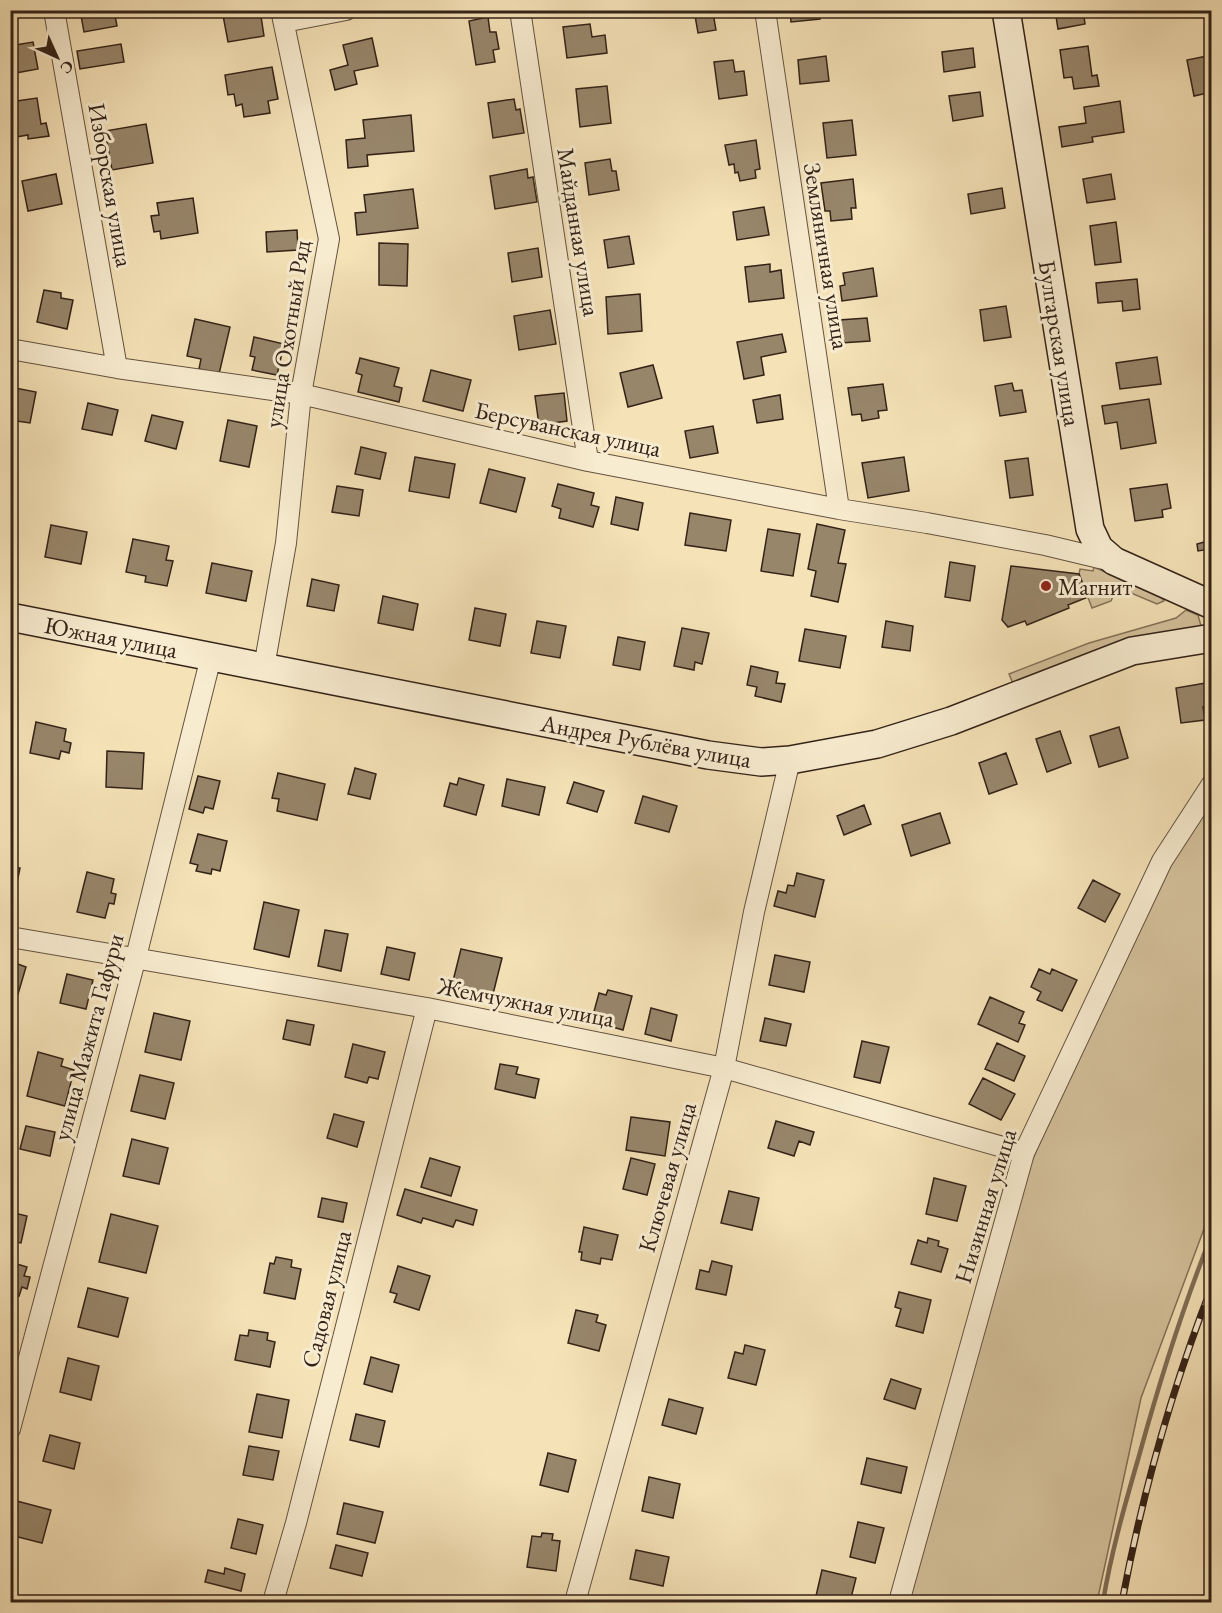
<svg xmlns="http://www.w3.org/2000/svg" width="1222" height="1613" font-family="'EB Garamond',serif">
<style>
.green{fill:#d4c19c;stroke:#84725a;stroke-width:1.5}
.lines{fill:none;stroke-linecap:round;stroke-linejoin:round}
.stream{stroke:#806e57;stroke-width:4.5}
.building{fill:#98866b;stroke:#332218;stroke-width:1.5}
.street-casing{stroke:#645240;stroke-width:22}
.secondary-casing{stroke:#332218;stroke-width:30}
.street{stroke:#f8ecd0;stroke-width:20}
.secondary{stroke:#f8ecd0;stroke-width:27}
.rail-casing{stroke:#332218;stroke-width:7}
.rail{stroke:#f8ecd0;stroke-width:4.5;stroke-dasharray:14;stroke-linecap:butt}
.poi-dot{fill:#8f2418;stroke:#f8ecd0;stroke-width:2}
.labels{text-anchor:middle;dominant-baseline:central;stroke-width:6;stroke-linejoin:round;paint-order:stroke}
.street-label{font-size:24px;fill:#332218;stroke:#f8ecd0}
.poi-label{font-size:24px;fill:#332218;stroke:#f8ecd0;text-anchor:start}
</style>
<rect width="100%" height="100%" fill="#f5e2b7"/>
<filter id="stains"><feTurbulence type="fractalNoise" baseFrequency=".00333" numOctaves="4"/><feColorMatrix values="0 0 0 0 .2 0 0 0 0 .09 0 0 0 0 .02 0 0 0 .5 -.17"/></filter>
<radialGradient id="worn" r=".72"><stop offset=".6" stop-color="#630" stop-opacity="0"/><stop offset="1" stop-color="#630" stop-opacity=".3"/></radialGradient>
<path class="green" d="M1094 567 1162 598 1164 601 1157 604 1117 587 1111 601 1092 608 1079 574 1080 569 1093 571Z
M1186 610 1198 615 1201 626 1014 686 1009 674 1089 643 1176 618Z
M1211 799V1210L1141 1398 1097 1602H902L1018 1192 1146 904Z"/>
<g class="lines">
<path class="stream" d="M1103 1602C1111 1553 1125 1504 1139 1456 1160 1380 1183 1306 1212 1234"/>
</g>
<path class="building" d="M80 10H114L117 26 84 32Z
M222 10H260L264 36 228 42Z
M694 10H728L713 13 716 30 698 33Z
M790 10H819L820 19 791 22Z
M1055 10H1083L1085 24 1058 29Z
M488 17 490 32H496L499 49 493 50 495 62 476 65 469 21Z
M590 24 592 37 605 35 607 53 567 58 563 27Z
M372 38 378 66 354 71 357 84 335 90 330 70 348 65 343 45Z
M33 42 38 69 10 74V46Z
M121 44 124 62 80 69 77 51Z
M1088 46 1092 76 1097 75 1099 86 1074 89 1072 77 1064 78 1060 50Z
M973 48 975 67 944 72 942 52Z
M1212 55V92L1194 96 1187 60Z
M826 56 829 81 800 84 798 60Z
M733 60 735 72 744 71 747 95 719 99 714 62Z
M272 67 278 99 268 101 270 113 244 117 242 104 236 106 234 94 228 95 225 75Z
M607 86 611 123 580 127 576 89Z
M980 92 983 116 953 121 949 96Z
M37 98 41 124 46 123 49 136 28 139V135L10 138V102Z
M514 99 516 110 520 109 524 133 493 138 488 103Z
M1120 101 1124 132 1092 137 1093 142 1062 147 1059 127 1086 123 1084 107Z
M411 115 414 151 367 155 368 166 348 168 346 140 365 138 363 120Z
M852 120 856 155 827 158 823 123Z
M146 124 153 163 112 170 105 131Z
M756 140 760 169 755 170 756 178 740 181 738 172 735 173 734 164 729 165 725 145Z
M610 159 612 171H616L619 190 589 195 585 163Z
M527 169 528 178 533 177 537 202 495 209 490 176Z
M56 174 62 204 28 211 22 181Z
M1111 174 1115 199 1087 203 1083 179Z
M853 179 856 208H851L852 219 831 221 830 211H825L821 183Z
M1002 188 1005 208 971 214 968 194Z
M413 189 418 228 357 235 355 213 366 212 364 195Z
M193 198 198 233 161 239 160 231 154 232 151 216 159 215 157 203Z
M764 207 769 235 737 240 733 212Z
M1116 222 1121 262 1095 265 1090 226Z
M297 230 298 250 267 252 266 232Z
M629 236 634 264 608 268 604 240Z
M379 243 408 244 407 286 379 285Z
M538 248 542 277 512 282 508 253Z
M770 264V272L781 270 784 298 749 302 745 267Z
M873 268 877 296 842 301 840 286 845 285 843 273Z
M1137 279 1140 309 1123 311 1122 301 1098 303 1096 283Z
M44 290 61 293V298L73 300 67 329 37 322Z
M640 294 642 331 608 334 606 297Z
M1006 306 1011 337 984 341 980 310Z
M550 310 556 344 519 350 514 316Z
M867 318 870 341 841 343 839 320Z
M195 319 230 327 219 374 199 369 201 359 187 356Z
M782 334 786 352 761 357 764 375 744 379 737 342Z
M254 337 284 344 277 375 252 370 255 357 250 356Z
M1157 357 1161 384 1120 389 1116 363Z
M360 358 399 368 394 386 402 388 399 402 358 392 362 375 356 373Z
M653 365 662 398 628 407 620 373Z
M431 370 471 380 463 411 423 401Z
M1012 383 1014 391 1022 390 1026 412 1000 416 995 386Z
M883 384 887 410 878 411 879 418 862 421 861 414 852 415 848 388Z
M10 387 36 392 30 423 10 420Z
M564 393 567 421 539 425 535 396Z
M780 395 783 419 757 423 753 400Z
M1149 399 1156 443 1121 449 1117 422 1105 424 1102 406Z
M88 403 118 410 112 435 82 429Z
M152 415 183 422 176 449 145 441Z
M228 420 257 426 249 467 220 461Z
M713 426 718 453 690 458 685 431Z
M361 447 386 453 380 479 355 474Z
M415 457 455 464 449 498 409 491Z
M904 457 909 491 868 498 862 463Z
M1028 458 1033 495 1010 498 1005 461Z
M489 469 525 478 516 512 480 503Z
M558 484 594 493 591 505 599 507 593 527 559 518 561 509 552 506Z
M1167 484 1171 508 1162 510 1163 517 1135 521 1130 489Z
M337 486 363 490 359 516 332 512Z
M616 497 643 503 638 530 611 524Z
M690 513 731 520 726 551 685 545Z
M817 524 845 530 838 563 846 564 838 602 811 596 816 571 808 569Z
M51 525 87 532 81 564 45 557Z
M768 529 800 534 793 576 761 571Z
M133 539 169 546 166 560 173 561 167 586 145 582 146 576 126 572Z
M1208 541 1210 549 1198 551 1197 544Z
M950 562 975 566 970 601 945 597Z
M212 563 252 571 246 601 206 593Z
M1011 566 1079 574 1088 597 1068 605 1069 608 1027 625 1025 621 1008 627 1002 620Z
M312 579 339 585 334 611 307 606Z
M383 596 418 604 413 630 378 623Z
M475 608 506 614 500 646 469 640Z
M537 621 566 626 560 658 531 653Z
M886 621 913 626 910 651 882 647Z
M682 628 709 633 702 664 695 662 694 670 674 666Z
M805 629 846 636 840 668 799 661Z
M618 637 645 642 640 670 613 665Z
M751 666 778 672 776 683 785 684 781 702 755 696 757 687 747 685Z
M1212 682V706L1203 707 1205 720 1181 723 1176 688Z
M10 715 16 717 10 741Z
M36 722 66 729 64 741 71 743 69 753 61 751 59 759 30 753Z
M1119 727 1128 758 1099 767 1090 736Z
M1060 731 1071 763 1047 772 1036 739Z
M107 751 144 753 142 789 106 787Z
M1006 753 1017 784 989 794 979 763Z
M355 768 376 774 370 799 348 794Z
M278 773 325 784 317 820 277 811 279 799 272 798Z
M198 776 220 781 213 809 205 807 203 813 189 809Z
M459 778 484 785 476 815 444 806 450 783 457 785Z
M507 779 545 787 539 815 502 806Z
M574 782 604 791 597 812 567 803Z
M643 796 677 806 669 832 635 823Z
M864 805 871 824 844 835 837 816Z
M940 813 950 843 911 856 902 825Z
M198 834 227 841 220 871 212 869 211 874 196 871 198 865 190 863Z
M10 866 20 868 14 897 10 896Z
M87 872 114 879 111 893 116 894 114 904 109 903 105 918 77 912Z
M797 873 824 880 815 917 774 906 778 891 786 893 788 885 794 886Z
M1093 880 1120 894 1105 922 1078 908Z
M264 902 299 910 289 957 254 949Z
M325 930 348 934 341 971 318 966Z
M387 947 415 953 409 980 381 974Z
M461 949 502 958 492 998 458 990 460 982 453 981Z
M775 955 810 962 804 992 769 985Z
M10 959 15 961V963L26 967 18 994 10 992Z
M1039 969 1050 974 1052 969 1077 980 1062 1011 1037 1000 1041 992 1031 987Z
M67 974 93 980 86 1009 60 1003Z
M608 990 632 996 623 1030 599 1023V1021L592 1019 599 993 606 995Z
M990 997 1024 1012 1019 1023 1025 1025 1018 1042 978 1024Z
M651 1008 677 1015 671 1041 645 1034Z
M154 1013 190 1021 181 1060 145 1052Z
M765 1018 791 1024 786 1046 760 1041Z
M287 1020 314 1025 310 1045 283 1039Z
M862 1041 889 1047 880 1083 854 1077Z
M997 1043 1025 1056 1014 1081 985 1069Z
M353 1044 385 1052 378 1079 369 1077 367 1083 345 1077Z
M38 1052 63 1059 61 1066 74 1070 65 1106 27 1096Z
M500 1064 518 1067 516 1074 539 1079 535 1098 495 1089Z
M140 1075 174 1083 165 1119 131 1111Z
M983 1078 1015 1094 1001 1120 969 1104Z
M334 1114 364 1122 357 1147 327 1138Z
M631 1117 670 1122 665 1156 626 1150Z
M776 1121 814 1132 810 1145 799 1141 794 1156 768 1148Z
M26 1126 55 1132 50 1156 20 1149Z
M132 1139 168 1148 159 1184 123 1176Z
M430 1158 460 1167 451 1196 421 1187Z
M631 1158 655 1164 647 1195 623 1189Z
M934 1178 966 1186 957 1221 926 1214Z
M405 1189 477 1210 473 1225 456 1220 453 1227 423 1218 421 1223 397 1215Z
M729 1191 759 1198 752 1230 721 1223Z
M322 1198 347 1203 343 1222 318 1217Z
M10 1212 27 1216 21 1243 10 1241Z
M111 1214 158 1226 146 1273 99 1262Z
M584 1227 618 1235 612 1260 601 1258 600 1264 581 1260 582 1252H579Z
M928 1238 939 1241 938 1246 948 1249 941 1272 911 1264 918 1240 927 1243Z
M276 1257 292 1260 291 1267 301 1269 295 1299 264 1293 270 1263 274 1264Z
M712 1261 732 1266 726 1295 696 1289 700 1270 709 1272Z
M10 1262 27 1267 24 1276 30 1277 27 1289 22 1287 19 1296 10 1294Z
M398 1266 430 1276 419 1310 394 1302 397 1294 390 1292Z
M88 1288 128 1298 118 1337 78 1327Z
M899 1292 931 1300 923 1333 896 1326 901 1309 895 1307Z
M576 1310 598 1315 596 1322 606 1325 599 1351 568 1343Z
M249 1330 268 1333 267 1340 275 1342 270 1367 235 1360 240 1335 248 1336Z
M745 1345 765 1350 756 1385 728 1378 735 1352 743 1354Z
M371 1357 399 1365 392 1392 364 1384Z
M68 1358 99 1366 91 1400 60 1392Z
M891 1379 921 1389 915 1409 884 1399Z
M257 1394 289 1400 282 1438 249 1432Z
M669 1399 703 1408 696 1434 662 1425Z
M356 1414 385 1421 379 1447 350 1440Z
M50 1435 80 1443 74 1469 43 1461Z
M249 1446 279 1451 273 1480 243 1475Z
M548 1453 576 1460 568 1492 540 1485Z
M867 1458 907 1467 901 1493 861 1484Z
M649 1477 680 1484 673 1518 642 1511Z
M13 1500 51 1510 42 1543 10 1535V1510Z
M344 1503 383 1512 375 1543 337 1534Z
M238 1519 263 1525 256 1554 231 1548Z
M858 1522 884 1528 875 1563 850 1557Z
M542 1533 553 1534 552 1540 560 1541 556 1571 527 1567 532 1536 541 1537Z
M336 1545 368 1553 362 1576 330 1568Z
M636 1550 669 1557 663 1586 630 1579Z
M225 1568 245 1574 241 1591 205 1582 208 1570 224 1574Z
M822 1570 856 1578 850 1602 816 1596Z
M143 1596 162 1600V1602H141Z"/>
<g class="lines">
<defs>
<path id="street" d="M54 10 117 368
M520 10 588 461
M765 10 839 509
M284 22 346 10
M10 349 117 368 301 394 588 461 839 509 927 523 1045 545 1112 561
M264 667 286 543 301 394 329 239 281 10
M10 937 427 1008 724 1068 1024 1153
M10 1429 136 957 211 657
M273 1602 296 1523 427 1008
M575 1602 724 1068 754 912 790 760
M899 1602 1024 1153 1162 861 1212 784"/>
<path id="secondary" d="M1006 10 1090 529 1099 548 1114 561 1212 605
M10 617 708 755 761 762 790 760 877 744 951 721 1132 651 1212 638"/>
</defs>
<use href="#street" class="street-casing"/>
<use href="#secondary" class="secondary-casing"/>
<use href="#street" class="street"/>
<use href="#secondary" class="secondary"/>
<defs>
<path id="rail" d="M1122 1602C1142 1495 1172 1388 1212 1286"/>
</defs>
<use href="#rail" class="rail-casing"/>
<use href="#rail" class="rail"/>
</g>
<circle class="poi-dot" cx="1046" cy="586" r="6"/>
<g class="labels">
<g class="street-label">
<text transform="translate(111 185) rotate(80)">Изборская улица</text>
<text transform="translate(579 232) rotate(81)">Майданная улица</text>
<text transform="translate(827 256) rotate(81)">Земляничная улица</text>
<text transform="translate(287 334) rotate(-81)">улица Охотный Ряд</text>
<text transform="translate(1060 343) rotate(81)">Булгарская улица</text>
<text transform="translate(568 429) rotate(12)">Берсуванская улица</text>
<text transform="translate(111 637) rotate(11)">Южная улица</text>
<text transform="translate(646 741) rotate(10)">Андрея Рублёва улица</text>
<text transform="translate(526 1002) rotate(11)">Жемчужная улица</text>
<text transform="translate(88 1037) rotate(-75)">улица Мажита Гафури</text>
<text transform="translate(667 1177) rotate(-74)">Ключевая улица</text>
<text transform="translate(985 1206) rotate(-73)">Низинная улица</text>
<text transform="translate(326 1299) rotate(-76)">Садовая улица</text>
</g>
<g class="poi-label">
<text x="1058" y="586">Магнит</text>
</g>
</g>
<rect width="1222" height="1613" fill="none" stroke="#f5e2b7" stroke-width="36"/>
<rect x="12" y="12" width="1198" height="1589" fill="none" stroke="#332218" stroke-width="3"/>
<rect x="18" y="18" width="1186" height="1577" fill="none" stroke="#332218" stroke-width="1.5"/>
<g transform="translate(57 57) rotate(135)" stroke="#f8ecd0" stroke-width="4.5" paint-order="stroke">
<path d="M0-4.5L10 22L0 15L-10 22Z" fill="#332218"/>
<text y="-9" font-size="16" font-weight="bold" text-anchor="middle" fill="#332218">С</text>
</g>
<rect width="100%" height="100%" filter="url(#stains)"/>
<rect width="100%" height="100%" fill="url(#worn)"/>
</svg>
